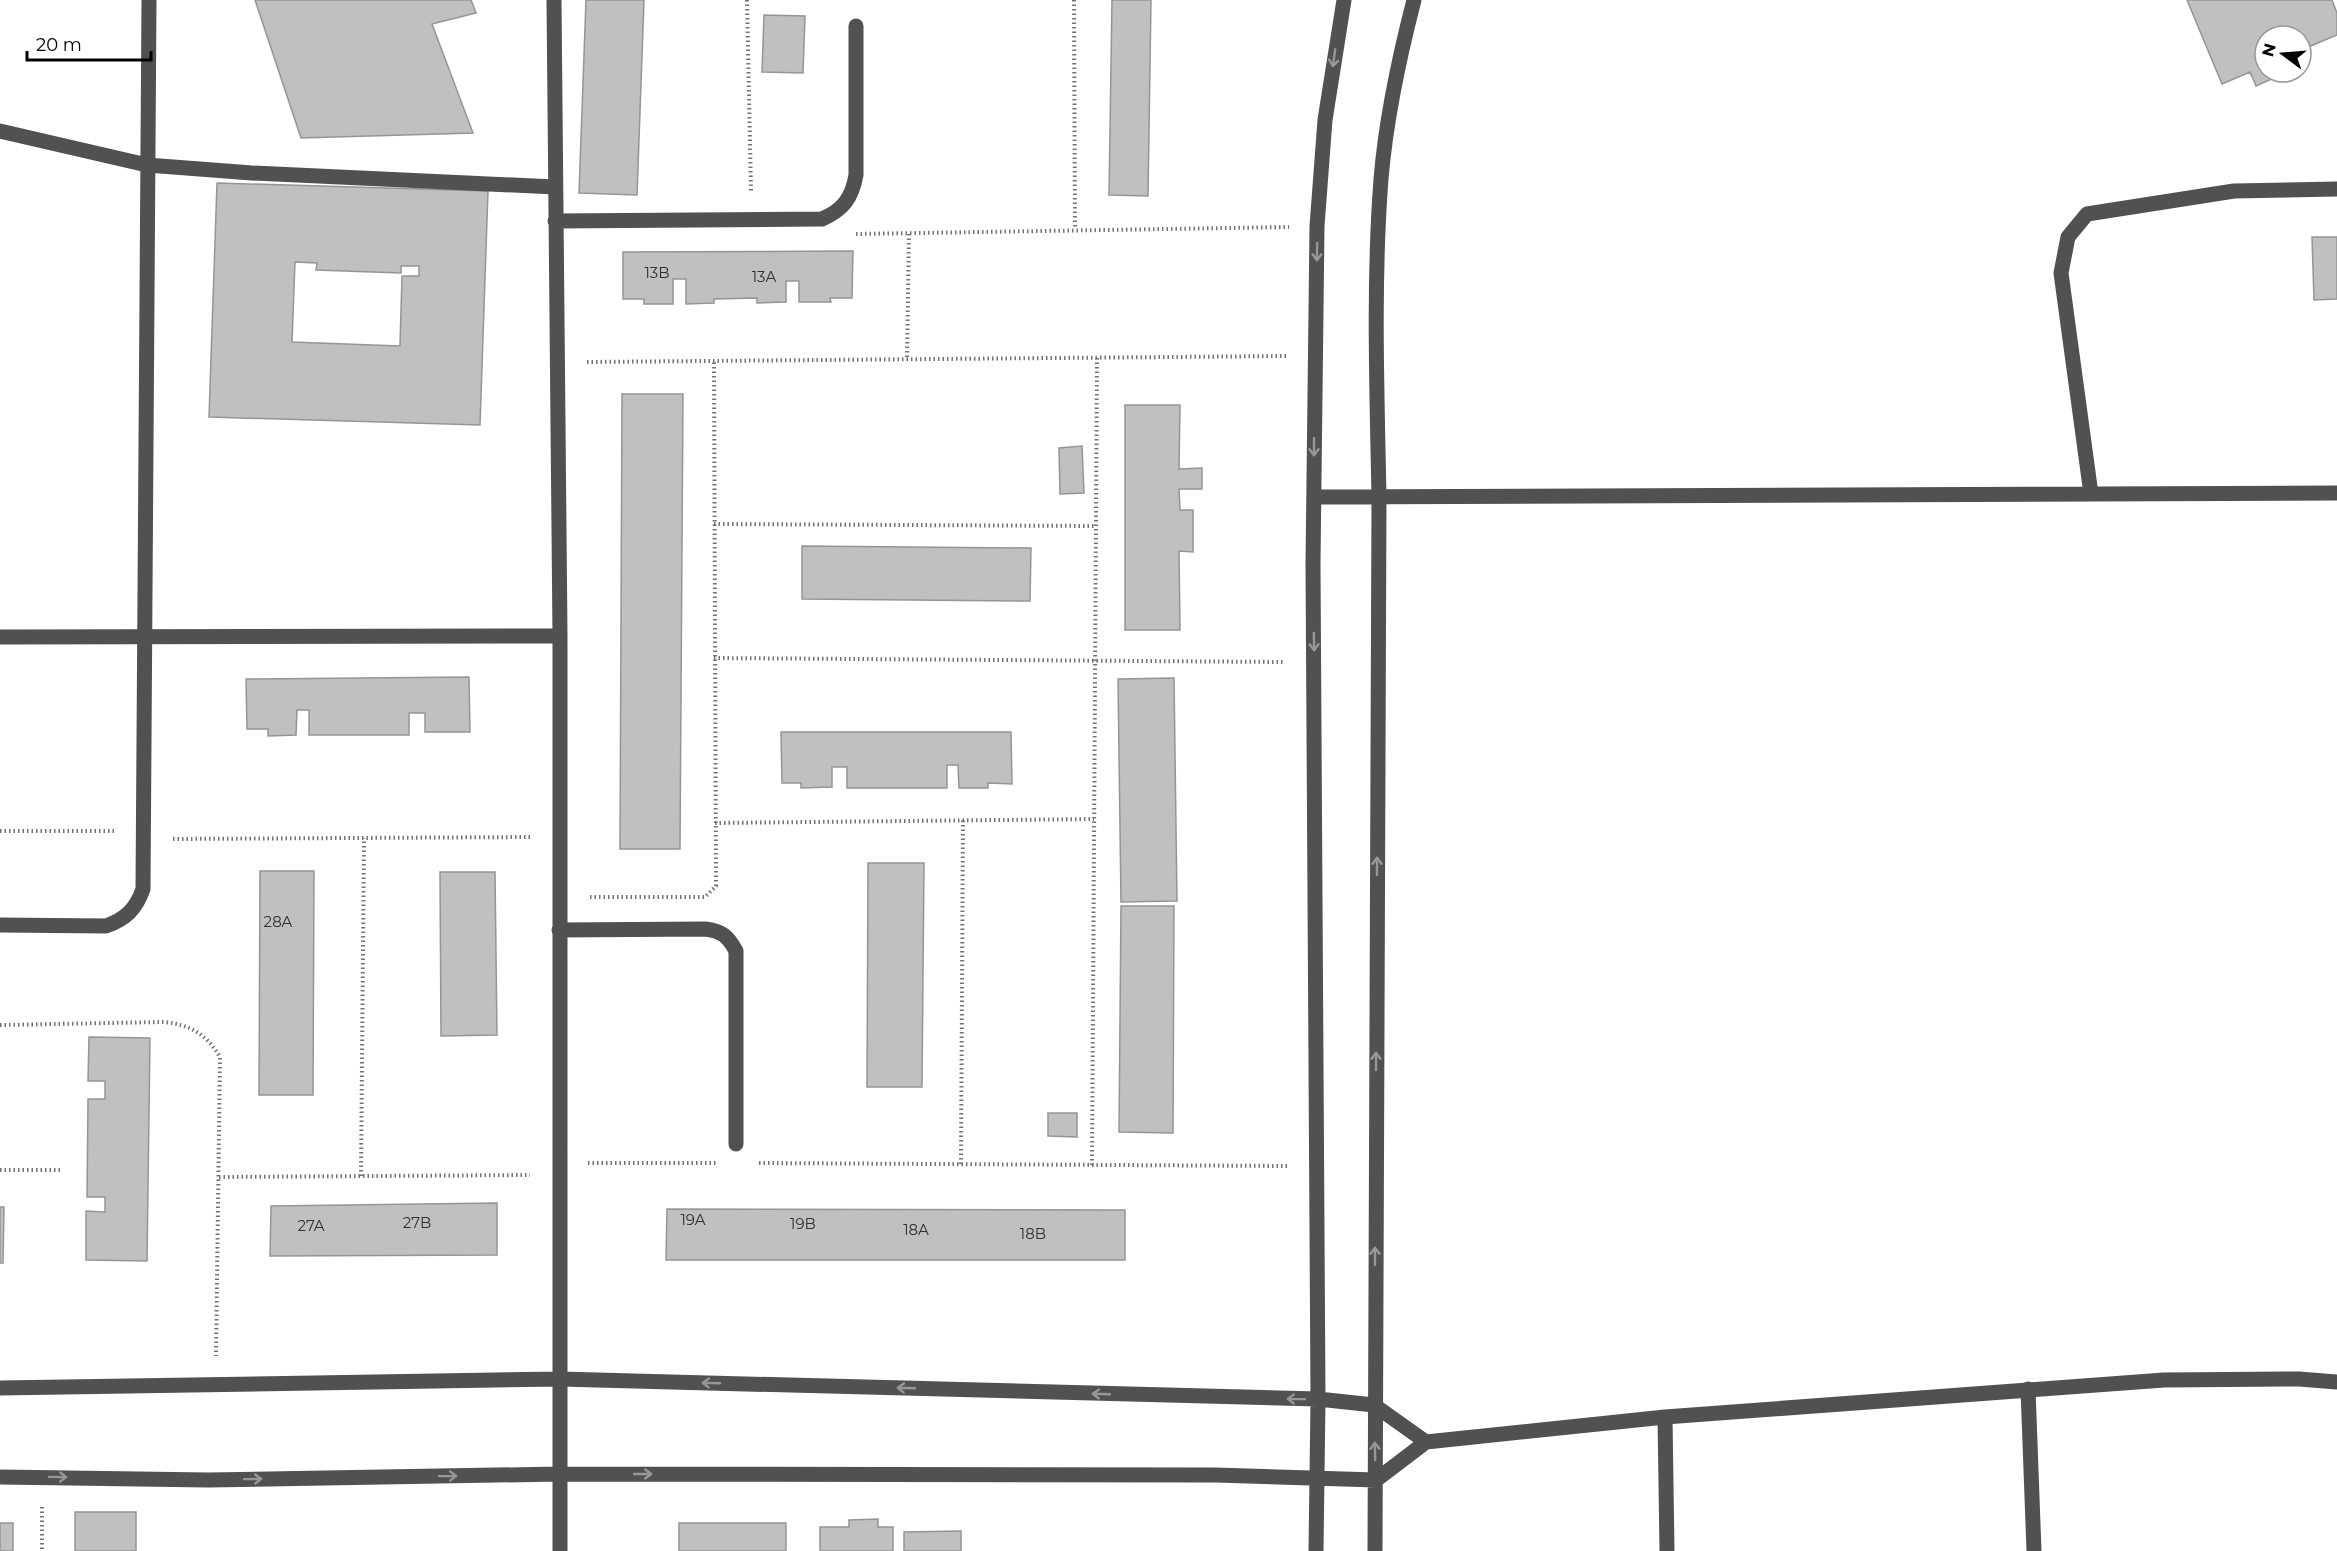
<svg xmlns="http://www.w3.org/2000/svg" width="2337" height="1551" font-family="Montserrat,sans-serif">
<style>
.building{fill:#c0c0c0;stroke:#959595;stroke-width:1.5;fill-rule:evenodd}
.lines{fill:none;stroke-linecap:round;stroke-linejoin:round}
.path{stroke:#737373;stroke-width:4;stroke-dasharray:1.5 3;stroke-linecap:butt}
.minor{stroke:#515151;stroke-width:15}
.oneway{stroke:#979797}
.labels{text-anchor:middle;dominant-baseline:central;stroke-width:4.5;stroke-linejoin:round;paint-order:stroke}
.number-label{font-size:15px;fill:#303030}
</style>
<rect width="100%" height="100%" fill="#fff"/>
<path class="building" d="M255 0H471L476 13 432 24 473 133 301 138Z
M586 0H644L637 195 579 193Z
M1112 0H1151L1148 196 1109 195Z
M2187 0H2332L2337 13V35L2301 50V36H2265V72H2287L2256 86 2250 72 2222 84Z
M764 15 805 16 803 73 762 72Z
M217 183 488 191 480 425 209 417ZM295 262 317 263 316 270 401 273V266H419V276H402L400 346 292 342Z
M2312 237H2337V299L2314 300Z
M853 251 852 298H830L831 302H799V281H786V302L757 303V298L714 299V303L686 304V279H673V304H644V299H623V252Z
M622 394H683L680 849H620Z
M1125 405H1180L1179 469 1202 468V489H1179L1180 510H1193V552L1179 551 1180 630H1125Z
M1082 446 1084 493 1060 494 1059 448Z
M802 546 1031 548 1030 601 802 599Z
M469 677 470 732H425V713H409V735H309V710H297L296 735 268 736V729H247L246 679Z
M1174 678 1177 901 1121 902 1118 679Z
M781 732H1011L1012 784 988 783V788H959L958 765H947V788H847V767H832V787L801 788V783H782Z
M868 863H924L922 1087H867Z
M260 871H314L313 1095H259Z
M440 872H495L497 1035 441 1036Z
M1121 906H1174L1173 1133 1119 1132Z
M89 1037 150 1038 147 1261 86 1260V1211L105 1212V1197H87L88 1099H105V1081H88Z
M1048 1113H1077V1137L1048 1136Z
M497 1203V1255L270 1256 271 1206Z
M0 1207H4L3 1263H0Z
M667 1209 1125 1210V1260H666Z
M75 1512H136V1551H75Z
M878 1519V1527H893V1551H820V1527H849V1520Z
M0 1523H13V1551H0Z
M679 1523H786V1551H679Z
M961 1531V1551H904V1532Z"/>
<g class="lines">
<path class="path" d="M747 0 751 191
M1074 0 1075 229
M856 234 1289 227
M907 357 909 233
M587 362 1287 356
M714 524 1096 526
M714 658 1284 662
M715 823 1094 819
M0 831H116
M173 839 531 837
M590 897H705L716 886 714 361
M0 1025 164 1022C191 1025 206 1034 220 1057L216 1356
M588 1163H716
M759 1163 1289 1166
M961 1164 963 820
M1092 1165 1097 357
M0 1170H63
M361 1176 364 838
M219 1177 530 1175
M42 1507V1551"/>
<path class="minor" d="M554 0 560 636V1551
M0 131 147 165 252 173 555 187
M555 221 822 219C843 210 852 198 856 175V26
M2091 494 2061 273 2068 237 2087 214 2234 191 2337 189
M1314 497 2337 493
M0 637 560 636
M0 925 106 926C126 919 136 909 143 889L149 0
M559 930 705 929C722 931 728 936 736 951V1144
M0 1388 560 1379 1318 1399 1374 1405 1426 1442
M2028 1389 2034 1551
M1665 1417 1667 1551
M0 1477 208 1480 560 1474 1215 1475 1376 1480 1426 1442 1665 1417 2164 1380 2299 1379 2337 1382
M1316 1551 1318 1399 1313 564 1317 226 1325 120 1344 0
M1375 1551 1379 497C1377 392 1373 284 1381 179 1386 118 1399 58 1414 0"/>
</g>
<defs><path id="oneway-shaft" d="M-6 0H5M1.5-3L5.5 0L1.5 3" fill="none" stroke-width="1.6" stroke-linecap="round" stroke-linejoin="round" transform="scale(1.5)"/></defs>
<g class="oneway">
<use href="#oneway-shaft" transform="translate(1334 58) rotate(98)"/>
<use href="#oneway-shaft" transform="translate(1317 252) rotate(91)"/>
<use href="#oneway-shaft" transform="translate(1314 447) rotate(90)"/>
<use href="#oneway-shaft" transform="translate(1314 642) rotate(89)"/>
<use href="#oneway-shaft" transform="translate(1377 866) rotate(-90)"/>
<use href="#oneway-shaft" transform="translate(1376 1061) rotate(-90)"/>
<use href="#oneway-shaft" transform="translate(1375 1256) rotate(-90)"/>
<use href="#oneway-shaft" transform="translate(711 1383) rotate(-178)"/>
<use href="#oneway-shaft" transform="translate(906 1388) rotate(-178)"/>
<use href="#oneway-shaft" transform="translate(1101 1394) rotate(-178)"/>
<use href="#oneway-shaft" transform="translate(1296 1399) rotate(-179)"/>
<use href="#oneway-shaft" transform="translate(1375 1451) rotate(-91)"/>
<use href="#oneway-shaft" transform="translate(643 1474)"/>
<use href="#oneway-shaft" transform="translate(448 1476) rotate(-1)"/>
<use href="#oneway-shaft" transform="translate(58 1477) rotate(1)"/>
<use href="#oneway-shaft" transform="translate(253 1479) rotate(-1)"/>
</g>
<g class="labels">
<g class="number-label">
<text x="657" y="272">13B</text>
<text x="764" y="276">13A</text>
<text x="278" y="921">28A</text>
<text x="693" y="1219">19A</text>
<text x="417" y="1222">27B</text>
<text x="803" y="1223">19B</text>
<text x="311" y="1225">27A</text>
<text x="916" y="1229">18A</text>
<text x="1033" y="1233">18B</text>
</g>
</g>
<g transform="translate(2283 54) rotate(286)"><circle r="28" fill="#ffffff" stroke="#999999" stroke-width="1.5"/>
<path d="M0-4.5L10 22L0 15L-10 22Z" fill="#000000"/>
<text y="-9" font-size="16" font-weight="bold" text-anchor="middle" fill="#000000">N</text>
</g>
<path d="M27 51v9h124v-9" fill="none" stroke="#000000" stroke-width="3"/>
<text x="36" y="51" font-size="18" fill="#000000" stroke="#ffffff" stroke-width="4.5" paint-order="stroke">20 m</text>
</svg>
